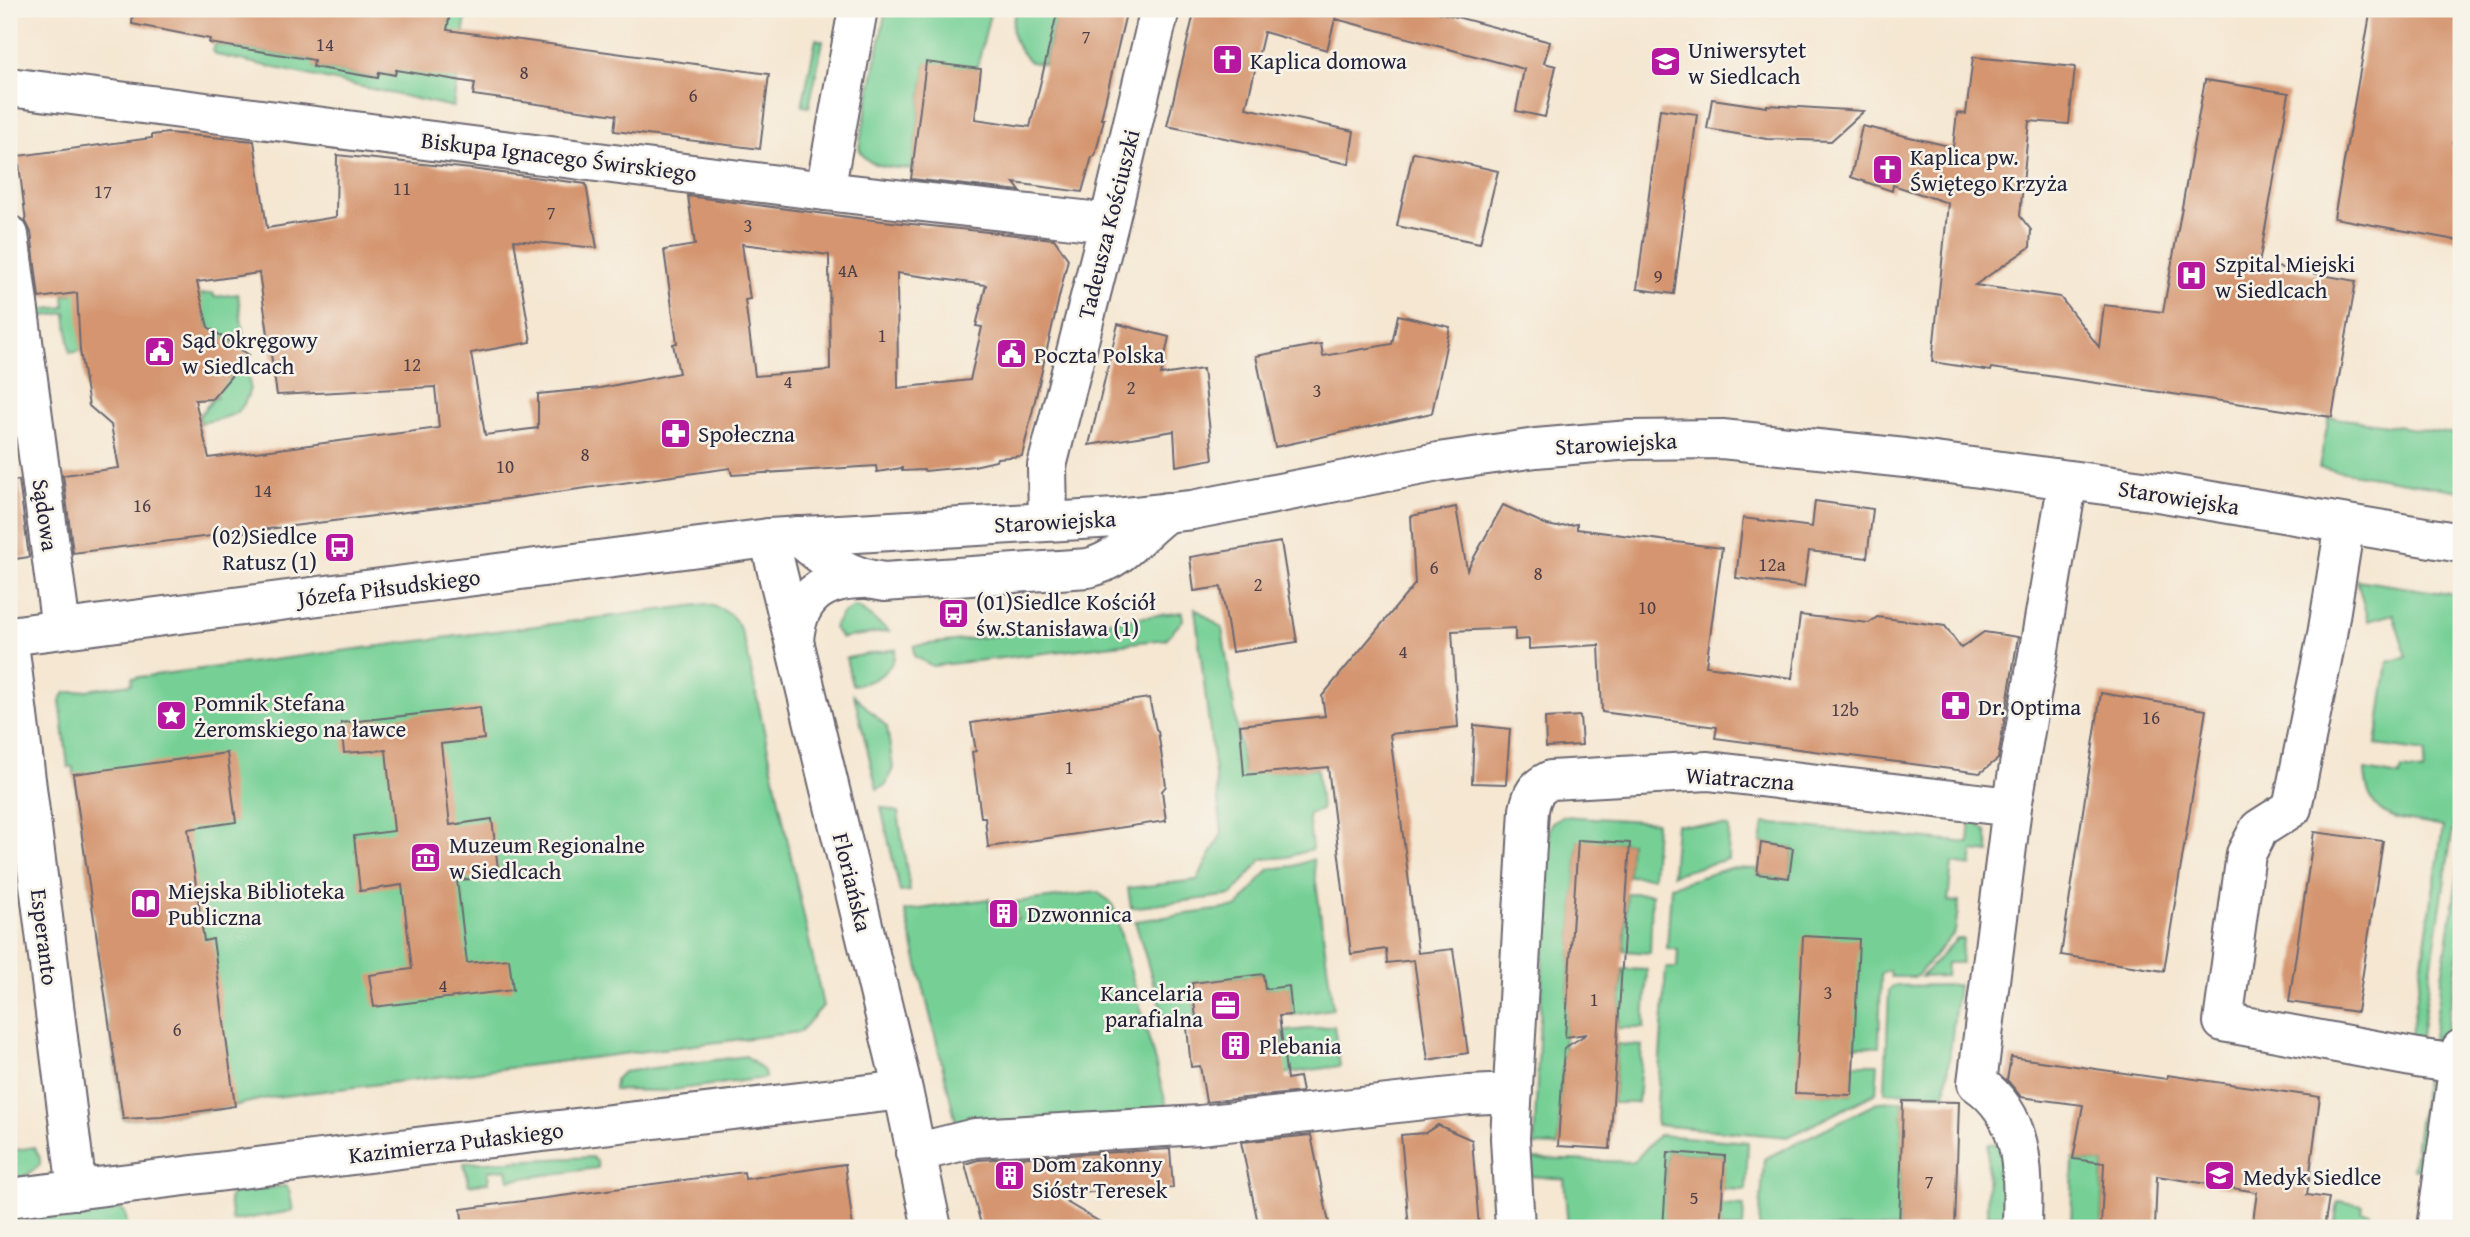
<svg xmlns="http://www.w3.org/2000/svg" width="2470" height="1237" font-family="'Gentium Book Plus',serif">
<style>
.green{fill:#76d096;stroke:#4c7968;stroke-width:2}
.building{fill:#d4956f;fill-rule:evenodd}
.lines{fill:none;stroke-linecap:round;stroke-linejoin:round}
.minor-casing{stroke:#6c6770;stroke-width:42}
.major-casing{stroke:#6c6770;stroke-width:42}
.minor{stroke:#fff;stroke-width:38}
.major{stroke:#fff;stroke-width:38}
.labels{text-anchor:middle;dominant-baseline:central;stroke-width:5;stroke-linejoin:round;paint-order:stroke}
.number-label{font-size:19px;fill:#4e3f48}
.poi-label{font-size:23px;fill:#22223b;stroke:#f7f3e8;text-anchor:start}
.street-label{font-size:23px;fill:#22223b;stroke:#f7f3e8}
</style>
<rect width="100%" height="100%" fill="#f7f3e8"/>
<filter id="ink" filterUnits="userSpaceOnUse"><feTurbulence type="fractalNoise" baseFrequency=".0143" numOctaves="2"/><feDisplacementMap in="SourceGraphic" scale="14" xChannelSelector="R" yChannelSelector="G"/><feConvolveMatrix kernelMatrix="1 2 1 2 8 2 1 2 1" color-interpolation-filters="sRGB"/></filter>
<filter id="wash" filterUnits="userSpaceOnUse"><feTurbulence type="fractalNoise" baseFrequency=".00686" numOctaves="4" result="noise"/><feDisplacementMap in="SourceGraphic" scale="28" xChannelSelector="R" yChannelSelector="G"/><feGaussianBlur stdDeviation="1.57" result="paint"/><feColorMatrix in="noise" values="0 0 0 0 0 0 0 0 0 0 0 0 0 0 0 0 0 1.4 0 .05"/><feComposite in="paint" operator="in"/></filter>
<g filter="url(#wash)">
<rect width="100%" height="100%" fill="#f5e7d2"/>
<path class="green" d="M451 9H467L453 107 217 55 213 51 215 44 314 60V67L377 78 379 72 395 75 396 70 441 22 449 23Z
M886 9H991L977 69 926 63 912 169C893 167 864 169 859 147Z
M1018 9H1058L1044 64 1030 62C1015 47 1006 29 1018 9Z
M816 39 823 41 809 107 802 106Z
M97 236 85 350 70 353 66 313 37 317V310L65 307 64 295 72 294Z
M213 293 214 297 238 294 250 388C243 418 228 417 201 423L199 416 213 399 217 398 216 394H213L212 381 229 379 235 372 231 343 224 338 206 340 205 328 208 327 207 323 204 324 163 299Z
M2329 417 2461 435V491L2319 468Z
M2357 580 2456 595 2461 602V775L2420 1042 2410 1041 2443 827C2403 817 2367 825 2365 770L2400 776 2402 769 2423 772 2426 752 2376 745 2388 662 2407 657 2393 614 2368 621Z
M706 604C736 611 739 623 747 651L823 1006 800 1032C625 1054 450 1076 275 1097 260 1099 247 1103 233 1106 197 1113 160 1117 123 1119L73 767H68L60 700 65 693 131 684 132 678Z
M854 607 859 608 889 631 842 638 833 628 842 614Z
M1195 608 1222 628 1244 774 1317 768 1321 810 1308 814 1312 849 1288 857 1262 859 1232 895 1131 908 1128 888 1197 880 1222 833Z
M1182 612 1183 620 1166 639 932 666 914 656V646Z
M896 649C894 672 873 683 852 685L846 658Z
M854 695 887 727 893 768 886 785 877 789Z
M881 807 898 812 910 891 900 892Z
M1562 816 1656 822 1653 877 1628 876 1630 843 1578 841 1558 1146 1534 1145 1549 830 1552 822Z
M1971 817 1986 831 1990 853 1973 851 1971 866 1952 863 1948 901 1959 902 1955 932 1916 977H1891L1890 971 1881 973 1879 1047 1854 1046 1795 1092 1851 1095 1853 1064H1878L1876 1093 1788 1137 1657 1125 1656 1118 1666 968H1677L1678 950 1667 948 1671 886 1730 868 1757 869V874L1789 878 1793 848 1761 843 1764 823 1969 843Z
M1676 824 1729 827 1728 859 1672 875Z
M2461 853V937L2445 1041 2439 1044 2432 1043Z
M1313 859 1333 1009 1292 1015 1289 987 1265 989 1263 974 1192 983 1197 1027 1167 1029 1135 921 1238 907 1269 869 1294 866Z
M1097 892 1110 901 1114 909 1167 1107 1161 1113 1005 1124 956 1122 905 911 989 899 990 910H993L992 923 1018 919 1014 906 1016 902Z
M1627 893 1652 894 1650 953 1624 951Z
M1957 939H1963L1961 963H1947L1946 976 1921 977Z
M1623 969 1647 970 1644 1028H1618Z
M1958 985 1945 1094 1885 1092 1889 990 1893 986Z
M1334 1026 1340 1066 1276 1075 1273 1060 1285 1058 1281 1032Z
M1617 1044 1642 1046 1638 1103H1613Z
M746 1056 764 1071 765 1078 665 1091 614 1090 615 1080 623 1072Z
M2425 1077 2434 1081 2437 1088 2425 1170 2413 1169Z
M1903 1101 1899 1228H1759L1764 1159 1879 1102Z
M1658 1135 1748 1142 1746 1190 1723 1189 1724 1156 1668 1152 1664 1228H1568L1564 1179 1530 1176 1532 1159 1634 1162Z
M2004 1143 2011 1215H1987L1988 1144Z
M34 1147 40 1158V1165L25 1176 9 1179V1151Z
M592 1157 597 1162 598 1168 509 1180 507 1169 488 1171 489 1182 469 1185 464 1163Z
M2073 1159 2103 1163 2101 1228H2071Z
M285 1186 289 1190 293 1211 232 1221 229 1199 233 1192Z
M2338 1201 2363 1205 2362 1212 2370 1213 2368 1228H2334Z
M1721 1205 1744 1206 1743 1228H1720Z
M120 1208 125 1212 128 1228H13L16 1221Z"/>
<g id="blocks">
<path class="building" d="M133 9H451L447 30 769 74 760 149 614 131 616 115 473 95 475 83 396 70 395 75 379 72 378 78 313 67 314 60 209 43 210 39 132 24Z
M1058 9H1127L1101 119H1104L1095 156 1092 157 1082 192 1014 183 1020 191 911 179 926 62 981 69 975 119 1030 127Z
M1195 9H1427L1550 42 1544 63 1556 66 1545 117 1516 111 1524 69 1336 19 1337 12 1327 50 1264 32 1246 108 1354 131 1349 164 1167 126Z
M2371 9H2461V98L2453 144 2461 145V241L2334 218Z
M1973 57 2075 67 2069 124 2029 121 2020 216 2031 230 2030 247 1975 285 2060 297 2099 347 2104 305 2163 312 2205 80 2289 93 2259 264 2356 281 2332 417 1992 368 1991 371 1932 362 1948 203 1893 185 1892 191 1851 177 1862 126 1953 147 1957 113 1966 114Z
M1712 99 1767 107V105L1864 111 1831 141 1767 139 1707 129Z
M1660 109 1697 114 1674 294 1637 289Z
M168 133 254 141 267 228 336 217 337 155 471 169 586 184 597 248 514 240 531 342 471 353 485 435 538 428V394L600 388 679 373 673 344 677 343 664 250 695 245 688 196 864 219 1054 239 1068 259 1022 456 997 458 996 461 974 466 925 471 924 470 902 471V468L877 472 876 466 732 475 730 468 471 504 73 553 63 475 119 468 111 425 89 406 80 351 77 293 39 298 31 232 26 222 18 156 152 138V135ZM742 244 829 255 830 370 755 376 745 300 750 299ZM259 273 277 395 435 387 439 428 209 458 195 400 212 399 249 355 208 327 197 282ZM897 273 986 285 976 326 982 327 970 380 898 388Z
M1413 152 1498 171 1480 243 1397 226Z
M1398 315 1450 327 1432 413 1275 447 1256 356 1321 344 1323 356 1392 344Z
M1118 324 1169 337 1161 375 1203 369 1213 459 1176 466 1174 431 1089 445Z
M19 480 29 557 9 560V482Z
M1815 501 1873 509 1867 558 1809 551 1804 587 1736 578 1743 518 1812 527Z
M1503 505 1547 525 1557 527 1577 524V529L1722 548 1706 666 1792 678 1800 615 1869 623 1877 617 1945 626 1961 648 1984 632 2018 637 1998 759 1980 773 1715 738 1717 727 1602 712 1599 645 1529 649V639L1515 640V628L1452 631 1458 727 1390 734 1418 953 1453 949 1468 1053 1428 1060 1414 960 1387 963 1386 949 1351 954 1328 767 1244 775 1240 725 1325 716 1322 696 1415 584 1411 516 1456 507 1467 570Z
M1281 542 1297 642 1232 652 1221 587 1194 591 1190 557Z
M2101 693 2206 710 2164 971 2061 955Z
M1149 698 1156 729 1158 731 1166 786 1162 791 1166 821 988 847 985 817H981L972 752 976 751 971 723Z
M480 707 484 739 441 744 450 825 492 819 499 877 457 880 467 963 509 959 513 990 374 1007 369 975 412 969 402 885 360 891 354 836 394 831 386 750 344 753 341 723Z
M1580 716 1582 745 1546 747 1545 718Z
M1474 725 1510 729 1506 784 1472 783Z
M227 753 236 822 188 829 204 941 213 939 235 1106 162 1117 123 1119 73 774Z
M2314 832 2383 841 2357 1012 2289 1002Z
M1578 840 1630 843 1610 1149 1558 1146 1564 1048 1587 1034 1565 1037Z
M1761 843 1793 848 1789 878 1757 874Z
M1803 936 1859 939 1852 1095 1795 1093Z
M1263 974 1265 989 1289 986 1292 1015 1279 1016 1287 1079 1299 1077 1302 1092 1206 1102 1200 1066 1191 1067 1187 1028 1197 1027 1192 983Z
M2011 1057 2166 1079 2167 1075 2320 1097 2307 1195 2329 1198 2324 1228H2252L2257 1192 2157 1176 2155 1228H2101L2104 1163 2073 1159 2083 1105 2021 1097 2007 1080Z
M1903 1101 1959 1102 1955 1228H1899Z
M1438 1125 1472 1140 1479 1228H1409L1401 1135 1425 1133Z
M1311 1135 1330 1228H1259L1241 1142Z
M1170 1149 1173 1188 1053 1194 1110 1228H982L965 1164 978 1160Z
M1668 1152 1725 1156 1720 1228H1663Z
M845 1164 853 1228H463L461 1209 744 1172 745 1179Z"/>
</g>
</g>
<g filter="url(#ink)">
<use href="#blocks" fill-opacity="0" stroke="#6c6770" stroke-width="2"/>
<g class="lines">
<defs>
<path id="minor" d="M9 87 825 191 1109 223
M825 191 858 9
M9 235 61 629
M1048 521 1047 466 1109 223 1160 9
M2345 524 2327 635 2292 808 2259 829 2246 854 2223 1022 2423 1059 2459 1064
M798 536C827 560 845 577 884 582L1088 568C1124 559 1138 533 1167 512
M769 538 903 1090 932 1228
M794 641C797 598 821 579 863 579
M9 643 77 1190
M2012 807 1977 1083C2027 1117 2023 1175 2022 1228
M915 1153 975 1138 1200 1125 1469 1095 1513 1093
M9 1198 448 1143 903 1090
M1515 1228 1510 1138 1529 810C1532 794 1536 787 1551 780L1708 771 2012 807 2068 480
M2436 1228 2461 1049"/>
<path id="major" d="M9 636 769 538 1116 518 1192 510 1438 462 1536 448 1630 440 1722 439 1905 458 2158 492 2461 543"/>
</defs>
<use href="#minor" class="minor-casing"/>
<use href="#major" class="major-casing"/>
<use href="#minor" class="minor"/>
<use href="#major" class="major"/>
</g>
</g>
<defs>
<symbol id="church-square" viewBox="-11 -11 22 22"><rect x="-9" y="-9" width="18" height="18" rx="4" fill="#b5179e" stroke="#f7f3e8"/><path d="M-1.2-6h2.4v3.5h3.3v2.4h-3.3V6h-2.4V-.1h-3.3v-2.4h3.3Z" fill="#fff"/></symbol>
<symbol id="university-square" viewBox="-11 -11 22 22"><rect x="-9" y="-9" width="18" height="18" rx="4" fill="#b5179e" stroke="#f7f3e8"/><path d="M0-5L7-2L0 1L-7-2ZM-4 1L0 2.5L4 1V4Q0 6-4 4Z" fill="#fff"/></symbol>
<symbol id="hospital-square" viewBox="-11 -11 22 22"><rect x="-9" y="-9" width="18" height="18" rx="4" fill="#b5179e" stroke="#f7f3e8"/><path d="M-5-5h3v3.5h4V-5h3V5h-3V1.5h-4V5h-3Z" fill="#fff"/></symbol>
<symbol id="civic-square" viewBox="-11 -11 22 22"><rect x="-9" y="-9" width="18" height="18" rx="4" fill="#b5179e" stroke="#f7f3e8"/><path d="M-.6-6.5H3V-4.5H.6V-3L4-1V1h2V6H-6V1h2V-1L-.6-3ZM-1.2 2.5V6h2.4V2.5Z" fill="#fff"/></symbol>
<symbol id="pharmacy-square" viewBox="-11 -11 22 22"><rect x="-9" y="-9" width="18" height="18" rx="4" fill="#b5179e" stroke="#f7f3e8"/><path d="M-2-6h4v4h4v4h-4v4h-4v-4h-4v-4h4Z" fill="#fff"/></symbol>
<symbol id="bus-square" viewBox="-11 -11 22 22"><rect x="-9" y="-9" width="18" height="18" rx="4" fill="#b5179e" stroke="#f7f3e8"/><path d="M-5-6H5V4H4V6H2V4H-2V6H-4V4H-5ZM-3.5-4V0h7V-4ZM-3.5 1.2v1.5H-2V1.2ZM2 1.2v1.5H3.5V1.2Z" fill="#fff"/></symbol>
<symbol id="sight-square" viewBox="-11 -11 22 22"><rect x="-9" y="-9" width="18" height="18" rx="4" fill="#b5179e" stroke="#f7f3e8"/><path d="M0-6L1.8-2.2L6-1.7L2.9 1.2L3.7 5.4L0 3.3L-3.7 5.4L-2.9 1.2L-6-1.7L-1.8-2.2Z" fill="#fff"/></symbol>
<symbol id="museum-square" viewBox="-11 -11 22 22"><rect x="-9" y="-9" width="18" height="18" rx="4" fill="#b5179e" stroke="#f7f3e8"/><path d="M0-6L6-3V-2H-6V-3ZM-5-1h2V3h-2ZM-1-1h2V3h-2ZM3-1h2V3H3ZM-6 4H6V6H-6Z" fill="#fff"/></symbol>
<symbol id="library-square" viewBox="-11 -11 22 22"><rect x="-9" y="-9" width="18" height="18" rx="4" fill="#b5179e" stroke="#f7f3e8"/><path d="M-6-4Q-3-5.5-.7-3.5V5Q-3 3-6 4ZM6-4Q3-5.5 .7-3.5V5Q3 3 6 4Z" fill="#fff"/></symbol>
<symbol id="building-square" viewBox="-11 -11 22 22"><rect x="-9" y="-9" width="18" height="18" rx="4" fill="#b5179e" stroke="#f7f3e8"/><path d="M-4-6H4V6H1V3H-1V6H-4ZM-2.5-4.3h1.7v1.8h-1.7ZM.8-4.3h1.7v1.8H.8ZM-2.5-1h1.7V.8h-1.7ZM.8-1h1.7V.8H.8Z" fill="#fff"/></symbol>
<symbol id="office-square" viewBox="-11 -11 22 22"><rect x="-9" y="-9" width="18" height="18" rx="4" fill="#b5179e" stroke="#f7f3e8"/><path d="M-6-3h4V-5.5h4V-3h4V5H-6ZM-1-4.5V-3h2v-1.5ZM-6 0V1H6V0Z" fill="#fff"/></symbol>
<symbol id="school-square" viewBox="-11 -11 22 22"><rect x="-9" y="-9" width="18" height="18" rx="4" fill="#b5179e" stroke="#f7f3e8"/><path d="M0-5L7-2L0 1L-7-2ZM-4 1L0 2.5L4 1V4Q0 6-4 4Z" fill="#fff"/></symbol>
</defs>
<g fill-rule="evenodd">
<use href="#church-square" x="1210" y="42" width="35" height="35"/>
<use href="#university-square" x="1648" y="44" width="35" height="35"/>
<use href="#church-square" x="1870" y="152" width="35" height="35"/>
<use href="#hospital-square" x="2174" y="258" width="35" height="35"/>
<use href="#civic-square" x="142" y="334" width="35" height="35"/>
<use href="#civic-square" x="994" y="336" width="35" height="35"/>
<use href="#pharmacy-square" x="658" y="416" width="35" height="35"/>
<use href="#bus-square" x="322" y="530" width="35" height="35"/>
<use href="#bus-square" x="936" y="596" width="35" height="35"/>
<use href="#pharmacy-square" x="1938" y="688" width="35" height="35"/>
<use href="#sight-square" x="154" y="698" width="35" height="35"/>
<use href="#museum-square" x="408" y="840" width="35" height="35"/>
<use href="#library-square" x="128" y="886" width="35" height="35"/>
<use href="#building-square" x="986" y="896" width="35" height="35"/>
<use href="#office-square" x="1208" y="988" width="35" height="35"/>
<use href="#building-square" x="1218" y="1028" width="35" height="35"/>
<use href="#building-square" x="992" y="1158" width="35" height="35"/>
<use href="#school-square" x="2202" y="1158" width="35" height="35"/>
</g>
<g class="labels">
<g class="number-label">
<text x="1086" y="36">7</text>
<text x="325" y="44">14</text>
<text x="524" y="72">8</text>
<text x="693" y="95">6</text>
<text x="402" y="188">11</text>
<text x="103" y="191">17</text>
<text x="551" y="212">7</text>
<text x="748" y="225">3</text>
<text x="848" y="270">4A</text>
<text x="1658" y="276">9</text>
<text x="882" y="335">1</text>
<text x="412" y="364">12</text>
<text x="788" y="381">4</text>
<text x="1131" y="387">2</text>
<text x="1317" y="390">3</text>
<text x="585" y="454">8</text>
<text x="505" y="466">10</text>
<text x="263" y="490">14</text>
<text x="142" y="505">16</text>
<text x="1772" y="564">12a</text>
<text x="1434" y="567">6</text>
<text x="1538" y="573">8</text>
<text x="1258" y="584">2</text>
<text x="1647" y="607">10</text>
<text x="1403" y="651">4</text>
<text x="1845" y="709">12b</text>
<text x="2151" y="717">16</text>
<text x="1069" y="767">1</text>
<text x="443" y="985">4</text>
<text x="1828" y="992">3</text>
<text x="1594" y="999">1</text>
<text x="177" y="1029">6</text>
<text x="1929" y="1181">7</text>
<text x="1694" y="1197">5</text>
</g>
<g class="poi-label">
<text x="1688" y="49">Uniwersytet<tspan x="1688" dy="26">w Siedlcach</tspan></text>
<text x="1250" y="60">Kaplica domowa</text>
<text x="1910" y="156">Kaplica pw.<tspan x="1910" dy="26">Świętego Krzyża</tspan></text>
<text x="2215" y="263">Szpital Miejski<tspan x="2215" dy="26">w Siedlcach</tspan></text>
<text x="182" y="339">Sąd Okręgowy<tspan x="182" dy="26">w Siedlcach</tspan></text>
<text x="1034" y="354">Poczta Polska</text>
<text x="698" y="433">Społeczna</text>
<text x="317" y="535" text-anchor="end">(02)Siedlce<tspan x="317" dy="26">Ratusz (1)</tspan></text>
<text x="976" y="601">(01)Siedlce Kościół<tspan x="976" dy="26">św.Stanisława (1)</tspan></text>
<text x="194" y="702">Pomnik Stefana<tspan x="194" dy="26">Żeromskiego na ławce</tspan></text>
<text x="1978" y="706">Dr. Optima</text>
<text x="449" y="844">Muzeum Regionalne<tspan x="449" dy="26">w Siedlcach</tspan></text>
<text x="168" y="890">Miejska Biblioteka<tspan x="168" dy="26">Publiczna</tspan></text>
<text x="1027" y="913">Dzwonnica</text>
<text x="1203" y="992" text-anchor="end">Kancelaria<tspan x="1203" dy="26">parafialna</tspan></text>
<text x="1259" y="1045">Plebania</text>
<text x="1032" y="1163">Dom zakonny<tspan x="1032" dy="26">Sióstr Teresek</tspan></text>
<text x="2243" y="1176">Medyk Siedlce</text>
</g>
<g class="street-label">
<text transform="translate(559 156) rotate(7)">Biskupa Ignacego Świrskiego</text>
<text transform="translate(1108 224) rotate(-76)">Tadeusza Kościuszki</text>
<text transform="translate(1616 443) rotate(-3)">Starowiejska</text>
<text transform="translate(2179 497) rotate(9)">Starowiejska</text>
<text transform="translate(46 515) rotate(82)">Sądowa</text>
<text transform="translate(1055 521) rotate(-3)">Starowiejska</text>
<text transform="translate(389 587) rotate(-7)">Józefa Piłsudskiego</text>
<text transform="translate(1740 778) rotate(4)">Wiatraczna</text>
<text transform="translate(853 882) rotate(76)">Floriańska</text>
<text transform="translate(45 937) rotate(83)">Esperanto</text>
<text transform="translate(456 1142) rotate(-7)">Kazimierza Pułaskiego</text>
</g>
</g>
<rect width="2470" height="1237" fill="none" stroke="#f7f3e8" stroke-width="35"/>
</svg>
